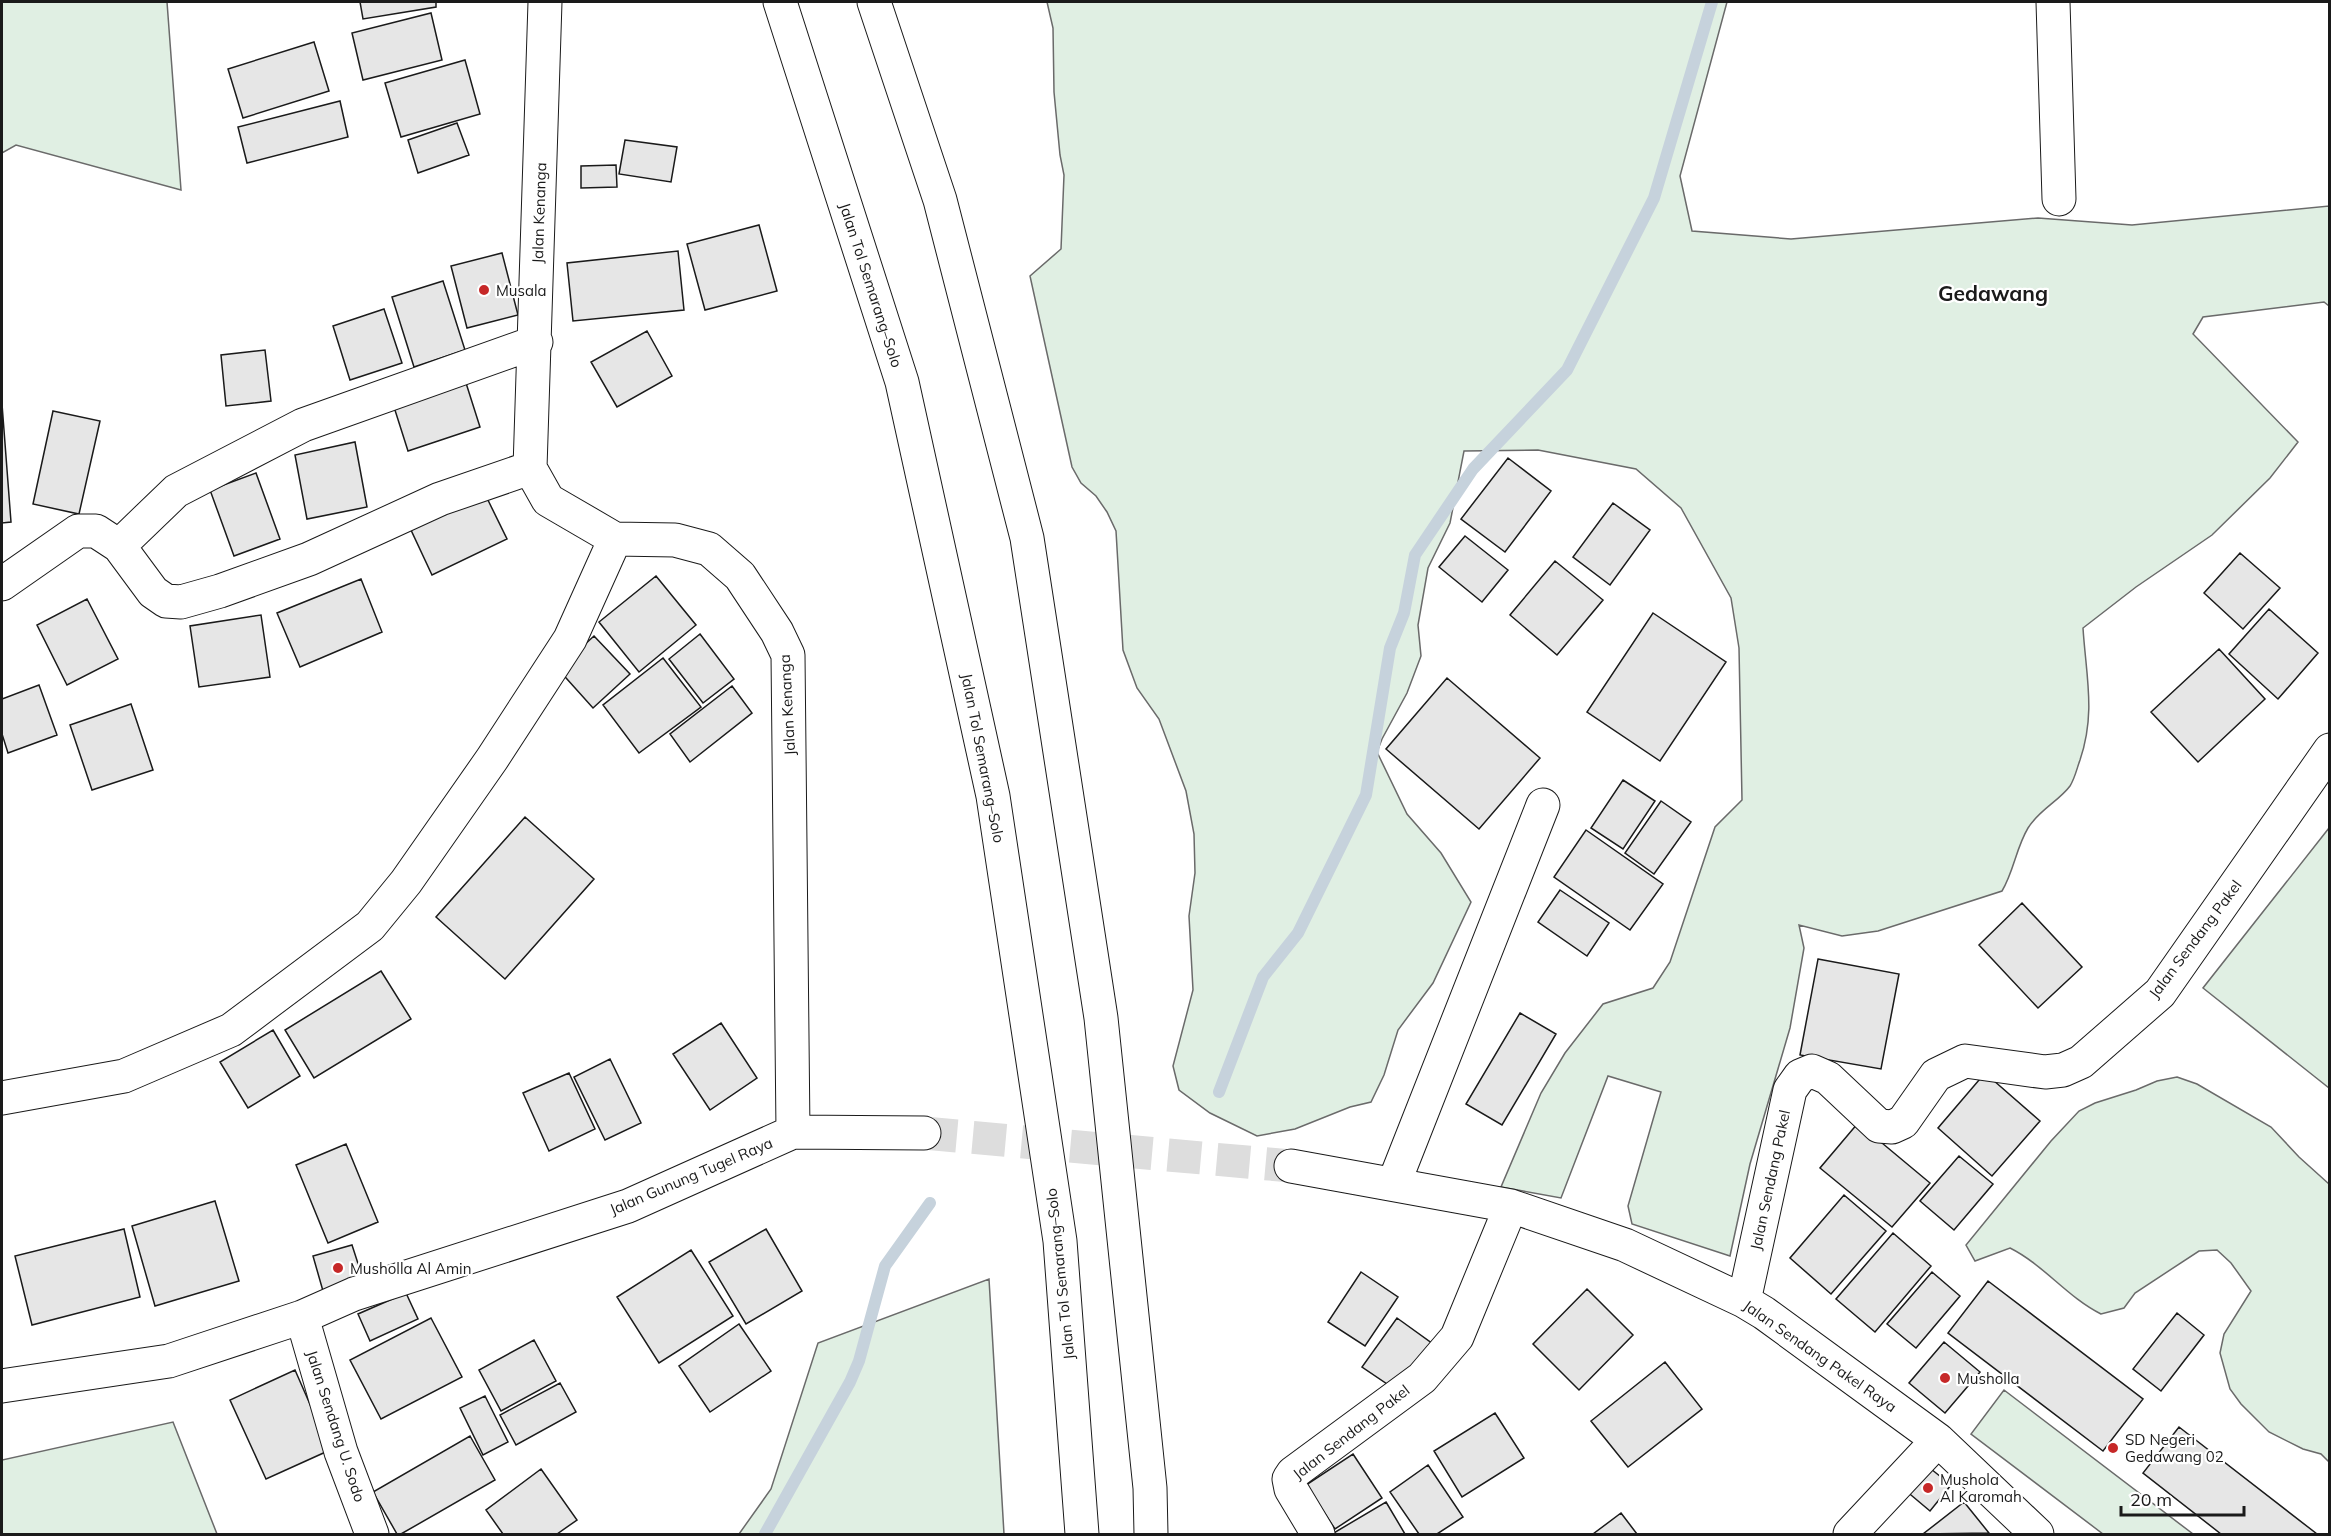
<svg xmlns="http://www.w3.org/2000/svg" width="2331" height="1536" font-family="Mulish,sans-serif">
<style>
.green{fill:#e0efe3;stroke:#6a6a6a;stroke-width:1.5}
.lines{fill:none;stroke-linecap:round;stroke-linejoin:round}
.stream{stroke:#c6d2dc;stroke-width:12}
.building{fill:#e6e6e6;stroke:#1a1a1a;stroke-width:1.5}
.minor-tunnel{stroke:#ddd;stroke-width:33;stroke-dasharray:33 16;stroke-linecap:butt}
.minor-casing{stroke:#1a1a1a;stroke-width:35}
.highway-casing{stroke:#1a1a1a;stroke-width:35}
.minor{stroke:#fff;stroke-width:33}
.highway{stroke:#fff;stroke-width:33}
.poi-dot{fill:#c62828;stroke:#fff;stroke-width:2}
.labels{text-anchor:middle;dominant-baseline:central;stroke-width:4.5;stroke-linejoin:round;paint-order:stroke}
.street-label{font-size:15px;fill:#1a1a1a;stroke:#fff}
.poi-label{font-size:15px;fill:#1a1a1a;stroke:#fff;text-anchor:start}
.district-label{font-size:21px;font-weight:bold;fill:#1a1a1a;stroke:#fff}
</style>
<rect width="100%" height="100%" fill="#fff"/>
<path class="green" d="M2 2H167L181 190 16 145 2 153Z
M1047 2H1727L1680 176 1692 231 1791 239 2038 218 2132 225 2329 206V306L2324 302 2203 317 2193 334 2298 442 2270 478 2212 535 2136 587 2083 628C2086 676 2096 713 2080 760 2077 768 2075 778 2070 786 2059 801 2039 810 2028 828 2016 848 2014 871 2002 891L1878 931 1842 936 1799 925 1804 948 1790 1028 1750 1164 1730 1256 1632 1224 1628 1206 1661 1092 1608 1076 1561 1198 1501 1187 1541 1093 1565 1053 1603 1004 1653 988 1670 962 1715 827 1742 800 1739 648 1731 598 1681 508 1636 469 1538 450 1464 451 1450 523 1428 568 1418 625 1421 656 1407 693 1382 739 1377 752 1407 814 1441 853 1471 902 1433 983 1398 1030 1384 1075 1371 1102 1350 1107 1295 1129 1257 1136 1210 1113 1179 1090 1173 1066 1193 990 1189 916 1195 873 1194 834 1186 791 1159 719 1137 688 1123 650 1116 531 1107 512 1096 496 1081 483 1072 467 1030 276 1061 249 1064 175 1060 155 1054 92 1053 28Z
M2329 828V1088L2203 988Z
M2177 1077 2197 1084 2271 1127 2299 1157 2329 1184V1462L2321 1454 2303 1449 2269 1432 2241 1404 2230 1389 2220 1353 2224 1334 2251 1291 2231 1263 2217 1250 2199 1251 2135 1293 2124 1308 2101 1314C2067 1297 2044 1265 2010 1248L1975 1261 1966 1245 2051 1141 2079 1111 2095 1103 2136 1090 2157 1081Z
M989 1279 1004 1534H739L771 1489 818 1343Z
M2004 1390 2193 1534H2103L1971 1434Z
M173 1422 217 1534H2V1460Z"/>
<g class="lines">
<path class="stream" d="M1219 1092 1263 977 1298 933 1366 795 1390 648 1404 613 1415 555 1473 469 1567 370 1654 198 1712 2
M765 1534 850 1382 859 1361 885 1266 930 1203"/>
</g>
<path class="building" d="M360 2H436V7L363 19Z
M431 13 442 60 363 80 352 33Z
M314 42 329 91 243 118 228 69Z
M465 60 480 114 401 137 385 83Z
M340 101 348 137 247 163 238 127Z
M457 123 469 155 418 173 408 140Z
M625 140 677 147 671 182 619 174Z
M616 165 617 187 581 188V166Z
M759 225 777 291 705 310 687 244Z
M678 251 684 310 573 321 567 263Z
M502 253 518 315 467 328 451 266Z
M443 281 465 350 414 367 392 297Z
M384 309 402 363 350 380 333 326Z
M647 331 672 376 617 407 591 362Z
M265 350 271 401 226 406 221 355Z
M466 383 480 427 408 451 394 407Z
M2 404 11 522 2 523Z
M53 411 100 421 79 514 33 504Z
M355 442 367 507 307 519 295 455Z
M1508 458 1551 491 1505 552 1461 519Z
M256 473 280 539 234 556 210 490Z
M485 494 507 539 432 575 411 530Z
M1613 503 1650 530 1610 585 1573 557Z
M1465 536 1508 570 1482 602 1439 567Z
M2240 553 2280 588 2243 629 2204 593Z
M1555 561 1603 600 1557 655 1510 615Z
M656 576 696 625 639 672 599 622Z
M361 579 382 632 300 667 277 613Z
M87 599 118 659 67 685 37 625Z
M2269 609 2318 653 2278 699 2229 654Z
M1653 613 1726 662 1660 761 1587 712Z
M261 615 270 677 199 687 190 626Z
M700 634 734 679 703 703 669 659Z
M594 636 630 674 593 708 558 669Z
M2219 649 2265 699 2198 762 2151 712Z
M663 658 701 707 639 753 603 705Z
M1447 678 1540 758 1479 829 1386 749Z
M39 685 57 735 8 753 2 734V699Z
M732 686 752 713 690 762 670 734Z
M131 704 153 770 92 790 70 725Z
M1623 780 1655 801 1623 849 1591 828Z
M1661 801 1691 822 1654 874 1625 853Z
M525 817 594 879 505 979 436 917Z
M1586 830 1663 884 1630 930 1554 877Z
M1560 890 1609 923 1587 956 1538 922Z
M2022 903 2082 967 2038 1008 1979 945Z
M1818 959 1899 974 1881 1069 1800 1055Z
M381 971 411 1019 314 1078 285 1030Z
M1520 1013 1556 1034 1502 1125 1466 1104Z
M721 1023 757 1078 710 1110 673 1054Z
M273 1030 300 1076 248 1108 220 1062Z
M610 1059 641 1123 605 1140 574 1077Z
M569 1073 595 1129 549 1151 523 1093Z
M1985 1073 2040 1121 1992 1176 1938 1128Z
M1858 1123 1930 1183 1892 1227 1820 1168Z
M346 1144 378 1222 328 1243 296 1165Z
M1959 1156 1993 1184 1954 1230 1920 1201Z
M1844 1195 1886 1231 1831 1294 1790 1258Z
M215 1201 239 1281 155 1306 132 1226Z
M124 1229 140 1297 32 1325 15 1256Z
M766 1229 802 1291 746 1324 709 1262Z
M1893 1233 1931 1266 1875 1332 1836 1299Z
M352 1245 363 1279 323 1291 313 1256Z
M691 1250 733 1316 659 1363 617 1297Z
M1361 1272 1398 1297 1365 1346 1328 1322Z
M1932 1272 1960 1296 1916 1348 1887 1324Z
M1988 1281 2143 1399 2103 1451 1948 1333Z
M1587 1289 1633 1335 1579 1390 1533 1344Z
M406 1293 418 1319 370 1341 358 1314Z
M2177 1313 2204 1335 2161 1391 2133 1369Z
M431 1318 462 1377 381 1419 350 1360Z
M1397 1318 1433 1344 1399 1392 1362 1367Z
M739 1324 771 1371 710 1412 679 1366Z
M534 1340 556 1381 501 1411 479 1370Z
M1944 1342 1980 1372 1945 1413 1909 1383Z
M1665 1362 1702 1409 1628 1467 1591 1421Z
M295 1370 330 1450 266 1479 230 1400Z
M560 1383 576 1412 516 1445 500 1415Z
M485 1396 508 1442 483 1455 460 1408Z
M1495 1413 1524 1458 1462 1497 1434 1451Z
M2179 1427 2317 1534H2221L2143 1473Z
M470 1436 495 1480 401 1534H397L373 1492Z
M1353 1454 1382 1498 1335 1529 1306 1485Z
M1428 1465 1463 1517 1437 1534H1419L1390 1492Z
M1926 1465 1951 1485 1930 1511 1905 1490Z
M541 1469 577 1520 557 1534H503L486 1510Z
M1386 1502 1405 1534H1332Z
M1964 1502 1989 1533 1923 1534Z
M1621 1513 1637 1534H1593Z"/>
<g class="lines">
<path class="minor-tunnel" d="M924 1133 1291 1166"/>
<defs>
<path id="minor" d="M545 2 530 468 548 500 615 539 675 540 709 549 740 576 777 632 788 655 793 1132
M2053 2 2059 199
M119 546 176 491 303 425 536 342
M2 584 78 531H96L119 546 153 592 166 601 181 602 220 591 309 559 440 499 530 468
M2 1098 124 1076 231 1030 370 926 406 882 492 759 570 639 615 539
M1291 1166 1511 1206 1625 1245 1744 1301 1764 1313 1938 1440 2037 1534
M1394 1183 1543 805
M1744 1301 1790 1090 1800 1076 1812 1071 1828 1078 1879 1126 1892 1127 1903 1122 1936 1075 1965 1061 2045 1072 2063 1070 2081 1062 2160 993 2330 750
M302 1317 341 1452 372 1534
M2 1386 169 1361 302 1317 354 1294 628 1206 793 1132 924 1133
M1318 1534 1291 1489 1289 1479 1293 1473 1422 1378 1457 1337 1511 1206
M1850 1534 1938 1440"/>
<path id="highway" d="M780 2 902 382 993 796 1060 1241 1082 1534
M874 2 940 200 1027 538 1101 1018 1150 1488 1151 1534"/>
</defs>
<use href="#minor" class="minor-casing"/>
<use href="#highway" class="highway-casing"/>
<use href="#minor" class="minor"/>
<use href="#highway" class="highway"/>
</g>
<g class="poi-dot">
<circle cx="484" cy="290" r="6"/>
<circle cx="338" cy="1268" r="6"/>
<circle cx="1945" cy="1378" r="6"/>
<circle cx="2113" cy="1448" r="6"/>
<circle cx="1928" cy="1488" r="6"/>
</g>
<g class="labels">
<g class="street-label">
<text transform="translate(539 213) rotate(-88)">Jalan Kenanga</text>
<text transform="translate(871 285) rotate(72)">Jalan Tol Semarang–Solo</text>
<text transform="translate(787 705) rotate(-93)">Jalan Kenanga</text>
<text transform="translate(983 758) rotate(79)">Jalan Tol Semarang–Solo</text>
<text transform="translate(2195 939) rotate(-53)">Jalan Sendang Pakel</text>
<text transform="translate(691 1176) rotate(-23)">Jalan Gunung Tugel Raya</text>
<text transform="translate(1770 1180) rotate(-78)">Jalan Sendang Pakel</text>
<text transform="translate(1060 1274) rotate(-96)">Jalan Tol Semarang–Solo</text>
<text transform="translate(1820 1356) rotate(35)">Jalan Sendang Pakel Raya</text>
<text transform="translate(336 1426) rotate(72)">Jalan Sendang U. Sodo</text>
<text transform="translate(1351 1432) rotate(-38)">Jalan Sendang Pakel</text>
</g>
<g class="poi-label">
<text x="496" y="290">Musala</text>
<text x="350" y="1268">Musholla Al Amin</text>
<text x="1957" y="1378">Musholla</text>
<text x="2125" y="1439">SD Negeri<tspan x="2125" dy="17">Gedawang 02</tspan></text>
<text x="1940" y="1479">Mushola<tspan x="1940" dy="17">Al Karomah</tspan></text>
</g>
<g class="district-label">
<text x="1993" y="293">Gedawang</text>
</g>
</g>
<rect width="2331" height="1536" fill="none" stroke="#1a1a1a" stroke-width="6"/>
<path d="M2121 1506v9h123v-9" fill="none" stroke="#1a1a1a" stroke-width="3"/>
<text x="2130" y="1506" font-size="18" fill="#1a1a1a" stroke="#ffffff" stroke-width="4.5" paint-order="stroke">20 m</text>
</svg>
